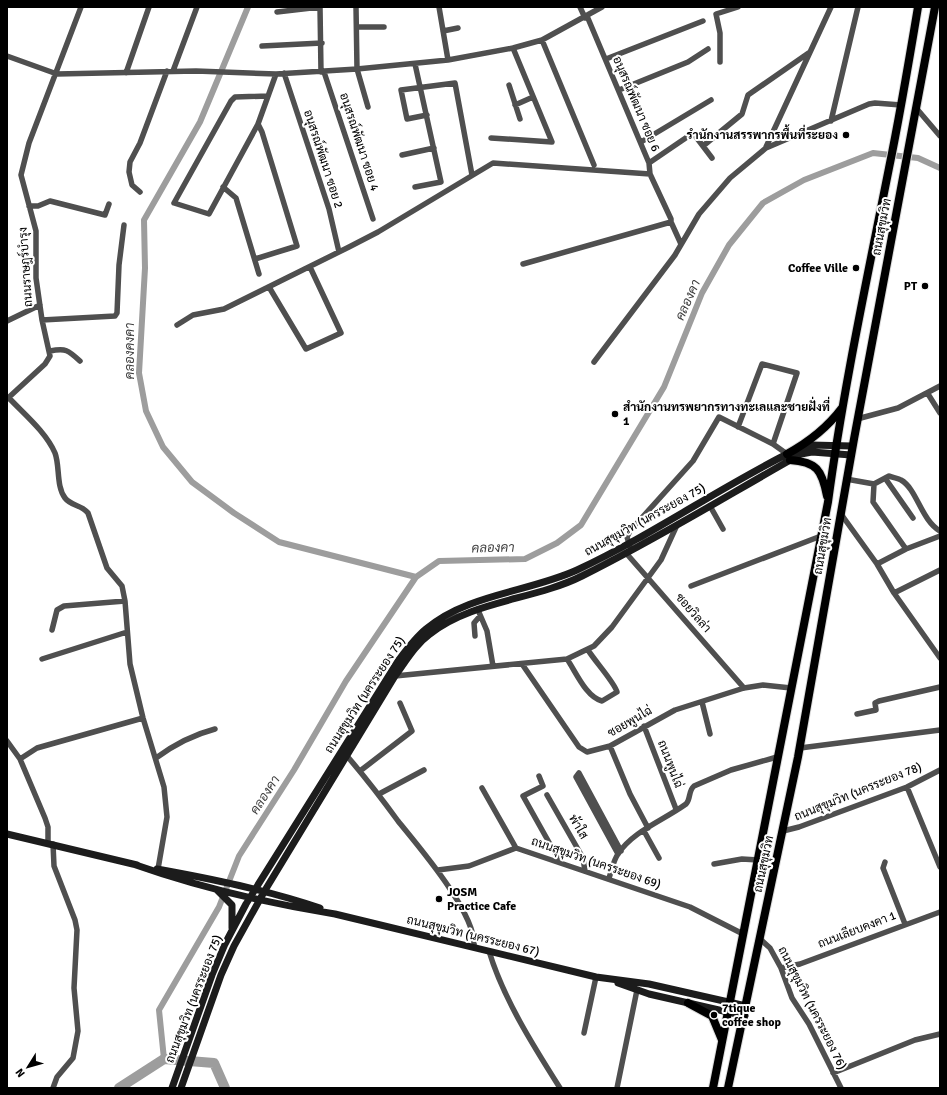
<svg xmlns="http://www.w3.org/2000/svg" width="947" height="1095" font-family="Signika,Sarabun,sans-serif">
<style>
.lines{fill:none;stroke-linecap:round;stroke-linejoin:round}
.canal{stroke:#9d9d9d;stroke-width:6}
.river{stroke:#9d9d9d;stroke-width:10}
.primary-casing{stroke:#dbdbdb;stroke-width:10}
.street{stroke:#4f4f4f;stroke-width:5.5}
.secondary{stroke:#1c1c1c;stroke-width:7}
.primary{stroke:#000;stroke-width:8}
.poi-dot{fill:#000;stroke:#fff;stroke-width:1.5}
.labels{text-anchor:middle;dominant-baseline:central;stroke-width:4;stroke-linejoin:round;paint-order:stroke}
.street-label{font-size:12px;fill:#000;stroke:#fff}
.poi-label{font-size:12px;font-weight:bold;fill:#000;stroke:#fff;text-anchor:end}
.water-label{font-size:13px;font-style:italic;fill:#3e3e3e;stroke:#fff}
</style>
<rect width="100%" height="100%" fill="#fff"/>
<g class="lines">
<path class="canal" d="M248 7 200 122 144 220 145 268 139 373 146 411 163 447 192 482 234 513 279 542 416 577
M164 1059 159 1010 219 907 239 856 294 770 346 681 416 577 439 561 525 559 557 543 581 525 664 387 702 293 729 245 763 203 804 180 873 153 918 158 940 168"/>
<path class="river" d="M119 1088 164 1059 214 1063 225 1088"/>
<defs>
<path id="primary" d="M787 454C809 442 827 428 842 408
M790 460C817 462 822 470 827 496
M688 1003 712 1016 722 1040
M713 1088 828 502C843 390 867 279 889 168 900 115 909 61 918 7
M728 1088 798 757 854 439 935 7"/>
</defs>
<use href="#primary" class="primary-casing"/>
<path class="street" d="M356 7 357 69 368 107
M439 7 448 60
M580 7 585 18
M277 12 320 7 321 72
M587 16 649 163 650 174 671 219V222L681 244
M357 27H384
M443 31 458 28
M542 40 594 165
M262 46 322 43
M7 56 57 74 196 71 276 74 357 69 448 60 513 48 542 40 602 7
M606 59 703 21
M720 62V33L716 14 738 7
M173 71 197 7
M324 72 373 219
M126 73 149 7
M284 73 329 209 339 252
M509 85 520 119
M619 90 688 62 708 49
M268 96 235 97 231 101 174 203 209 214 258 124 276 74
M515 105 533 97
M917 109 940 136
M427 115 407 119 401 90 455 83 472 175
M831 121 858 7
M491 138 552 142 513 48
M641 142 711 100
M703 146 742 114 748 95 810 52
M766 147 831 7
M402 155 434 148
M649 163 693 133 712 158
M223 187 236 198 259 274
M415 187 441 182 415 64
M140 192 132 185 129 172 130 162 140 143 167 71
M29 206H38L50 201 105 215 109 204
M255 259 297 246 262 132 258 124
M523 264 671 222
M269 287 306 349 341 333 310 267
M42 320 115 316 117 313 119 265 124 225
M7 321 40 305
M177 325 193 315 224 309 349 247 378 232 493 163 650 174
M50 351C66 348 68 350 80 361
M594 362 675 255 699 214 730 178 766 148 869 104 875 103 901 105
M928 394 940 413
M9 398C24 414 46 432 55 453 60 466 56 486 65 498 71 506 82 505 88 513L107 568 122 586 125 601 130 664 143 718 164 787 167 817 158 869
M7 399 45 364 50 356 42 320 36 278V231L21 175 29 143 81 7
M857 419 898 408 940 386
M738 427 762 364 797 373 773 444
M885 478 913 518
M846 479 874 484 889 476C893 478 898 478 901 480 917 489 921 520 940 531
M874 484 873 502 906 549
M710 506 723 529
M841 514 877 564 894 593 940 658
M630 547 627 537 630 531 693 461 719 417 773 444 787 454
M626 553 744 688
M877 564 906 549 940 536
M691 586 821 536
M894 593 940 570
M478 610 487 631 493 666
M52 630 57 610 64 606 125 601
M475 636 474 623 480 616
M42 659 127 632
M567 659C576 672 586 697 602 701L617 692C615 683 594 660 588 650
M522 664 579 747 587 752 610 746 675 710 744 688 763 685 791 688
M395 676 567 659 594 646 612 627 661 560 677 525
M702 702 710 734
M857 714 876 710 875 703 879 701 940 687
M644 726 676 809
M7 741 20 759 45 818 48 827V843
M610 746 630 794 648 828
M800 748 940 730
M347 756C365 777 382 799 398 821 419 847 477 914 474 947
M156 758C175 744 192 735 215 729
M20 759 37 748 143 718
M360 771 412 731 400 703
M539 776 543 786 523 796 560 862
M907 787 940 867
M482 788 516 848
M379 794 424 770
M547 795 583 858 585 871
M644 831 659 858
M783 831 799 827 907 787 940 770
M618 854 576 777 579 773 621 851
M885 862 883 868 905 924
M714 864 742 859 758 860
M438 870 469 866 516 848 690 907 743 934
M609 878C612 870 613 861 618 854 633 831 664 820 686 804 691 799 688 791 694 786L731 770 777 757
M760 939 770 948 781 968 792 998 809 1024 841 1088
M489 951C503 998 534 1047 560 1088
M781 968 800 964 940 912
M584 1033 596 977
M833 1073 915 1040 940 1034
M53 1088 57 1077 73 1058 78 1031 74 988 77 930 75 920 54 866 53 844
M617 1088 637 990"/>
<path class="secondary" d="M7 834 137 865
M133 864C198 887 266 903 335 914L596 977 649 984 746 1006
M157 869C212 879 267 890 320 908
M217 890 232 905V928
M618 983 649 994 745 1016
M172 1088 212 975 225 944 246 904 398 661C407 649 415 638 426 629 467 594 529 592 577 570 654 534 723 485 799 448L811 445 852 446
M181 1088 221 975 234 946 264 892 395 676C406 661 415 645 430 634 471 601 534 600 582 576 657 539 728 495 801 454L812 452 851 455"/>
<use href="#primary" class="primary"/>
</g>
<g class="poi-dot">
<circle cx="846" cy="135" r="4"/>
<circle cx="856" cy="268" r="4"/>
<circle cx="925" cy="286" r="4"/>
<circle cx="615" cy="414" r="4"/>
<circle cx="439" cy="899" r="4"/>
<circle cx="714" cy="1015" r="4"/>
</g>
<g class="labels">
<g class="street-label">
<text transform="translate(636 104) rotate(67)">อนุสรณ์พัฒนา ซอย 6</text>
<text transform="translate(359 142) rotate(72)">อนุสรณ์พัฒนา ซอย 4</text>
<text transform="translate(323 159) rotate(72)">อนุสรณ์พัฒนา ซอย 2</text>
<text transform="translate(882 227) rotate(-79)">ถนนสุขุมวิท</text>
<text transform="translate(26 267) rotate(-94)">ถนนราษฎร์บำรุง</text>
<text transform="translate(645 520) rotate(-29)">ถนนสุขุมวิท (นครระยอง 75)</text>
<text transform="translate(823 546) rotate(-80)">ถนนสุขุมวิท</text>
<text transform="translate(693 613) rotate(49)">ซอยวิลล่า</text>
<text transform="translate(365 695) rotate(-57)">ถนนสุขุมวิท (นครระยอง 75)</text>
<text transform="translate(630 722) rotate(-30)">ซอยพูนไฉ่</text>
<text transform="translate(670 764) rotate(69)">ถนนพูนไฉ่</text>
<text transform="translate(858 792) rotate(-22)">ถนนสุขุมวิท (นครระยอง 78)</text>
<text transform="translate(578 827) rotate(60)">พ้าใส</text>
<text transform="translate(596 863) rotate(19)">ถนนสุขุมวิท (นครระยอง 69)</text>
<text transform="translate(764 864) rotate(-78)">ถนนสุขุมวิท</text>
<text transform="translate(857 930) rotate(-21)">ถนนเลียบคงคา 1</text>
<text transform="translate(473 936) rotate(14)">ถนนสุขุมวิท (นครระยอง 67)</text>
<text transform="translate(194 999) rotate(-69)">ถนนสุขุมวิท (นครระยอง 75)</text>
<text transform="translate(812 1008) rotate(63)">ถนนสุขุมวิท (นครระยอง 76)</text>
</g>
<g class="poi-label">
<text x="838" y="135">รำนักงานสรรพากรพื้นที่ระยอง</text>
<text x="848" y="268">Coffee Ville</text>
<text x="917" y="286">PT</text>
<text x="623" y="407" text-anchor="start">สำนักงานทรพยากรทางทะเลและชายฝั่งที่<tspan x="623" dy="14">1</tspan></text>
<text x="447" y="892" text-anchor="start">JOSM<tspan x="447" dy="14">Practice Cafe</tspan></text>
<text x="722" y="1008" text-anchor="start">7tique<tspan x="722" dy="14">coffee shop</tspan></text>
</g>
<g class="water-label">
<text transform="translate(688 300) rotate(-66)">คลองคา</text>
<text transform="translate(130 351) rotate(-90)">คลองคงคา</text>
<text transform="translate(493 548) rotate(-1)">คลองคา</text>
<text transform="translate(265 795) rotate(-57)">คลองคา</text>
</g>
</g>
<rect width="947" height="1095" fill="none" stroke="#000000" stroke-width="16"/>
<g transform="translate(28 1067) rotate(233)" stroke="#ffffff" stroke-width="3" paint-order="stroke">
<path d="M0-3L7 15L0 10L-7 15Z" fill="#000000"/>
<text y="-6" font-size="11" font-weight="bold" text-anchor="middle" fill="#000000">N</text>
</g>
</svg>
